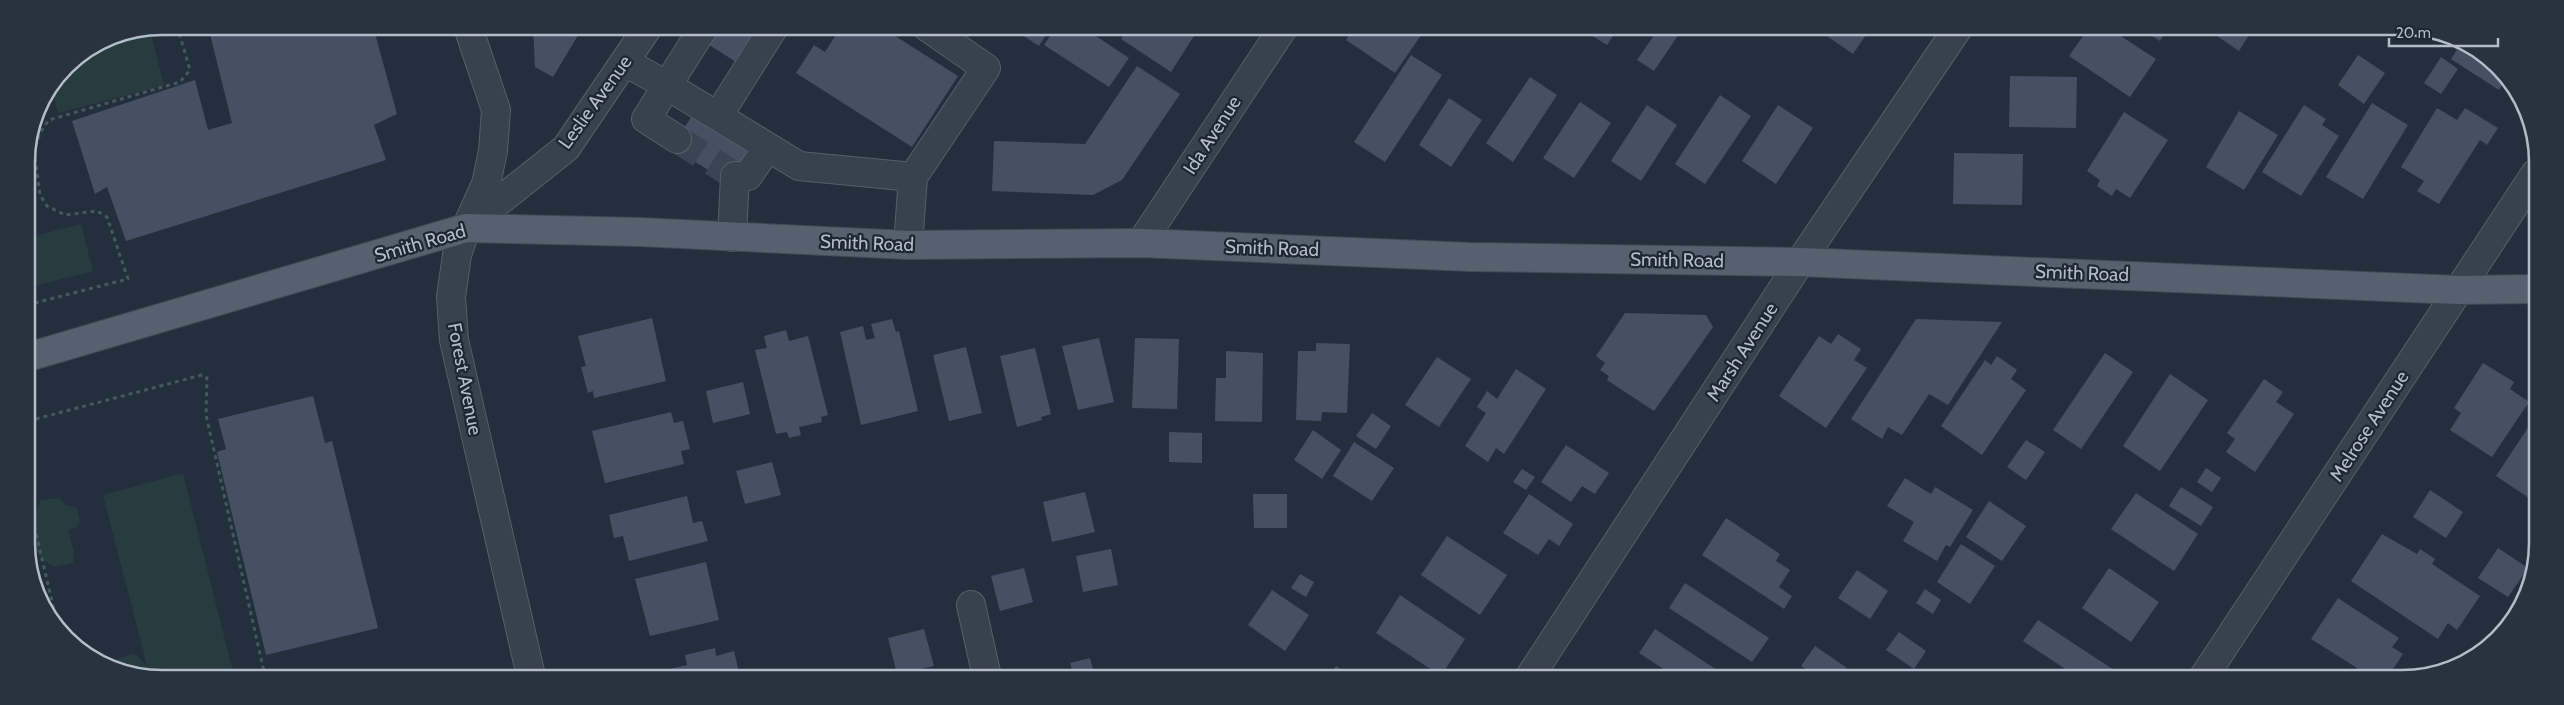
<svg xmlns="http://www.w3.org/2000/svg" width="2564" height="705" font-family="Cabin,sans-serif">
<style>
.green{fill:#263c3f}
.building{fill:#455162}
.lines{fill:none;stroke-linecap:round;stroke-linejoin:round}
.minor-tunnel{stroke:#3a4453;stroke-width:28;stroke-dasharray:28 14;stroke-linecap:butt}
.minor-casing{stroke:#565f6c;stroke-width:30}
.major-casing{stroke:#414a57;stroke-width:30}
.path{stroke:#44595c;stroke-width:3;stroke-dasharray:4 4;stroke-linecap:butt}
.minor{stroke:#38414e;stroke-width:28}
.major{stroke:#56606e;stroke-width:28}
.labels{text-anchor:middle;dominant-baseline:central;stroke-width:4.5;stroke-linejoin:round;paint-order:stroke}
.street-label{font-size:19px;fill:#b4bcc9;stroke:#1d2633}
.rim{fill:none;stroke:#b4bcc9;stroke-width:2.5}
</style>
<rect width="100%" height="100%" fill="#242f3e"/>
<path class="green" d="M151 34 164 86 58 113 52 87 66 66 90 50Z
M81 224 93 271 27 288V238Z
M183 473 234 676H149L148 674V676H135L109 662 134 653 147 666 103 495Z
M59 498 65 505 77 508 80 521 77 527 68 530 74 551 73 563 55 567C50 564 42 560 38 555 26 539 32 515 41 500Z"/>
<path class="building" d="M208 26H373L397 114 374 125 386 160 126 241 107 187 95 194 72 121 195 80 208 130 232 123Z
M533 27H583L553 77 535 67Z
M712 27H759L736 62 703 41Z
M841 27H881L958 76 912 147 796 73 814 45 825 52Z
M1010 27H1051L1039 46Z
M1056 27H1082L1129 58 1109 87 1044 45Z
M1128 27H1181L1194 36 1171 72 1121 39Z
M1354 28H1426L1395 73 1346 40Z
M1589 28H1618L1607 45 1586 32Z
M1659 28H1677L1681 31 1654 71 1637 60Z
M1815 28H1862L1868 32 1853 54Z
M2088 29H2110L2156 59 2130 97 2069 56Z
M2141 29H2168L2160 41Z
M2222 29H2246L2251 32 2239 51 2217 36Z
M2441 35 2498 66 2505 80 2499 90 2451 59 2457 50 2439 37Z
M1411 55 1442 75 1385 162 1354 142Z
M2358 55 2385 73 2364 104 2338 85Z
M2441 57 2458 69 2441 94 2424 83Z
M1137 66 1180 94 1122 180 1093 195 992 191 994 141 1085 144Z
M2010 76 2077 77 2076 128 2009 127Z
M1530 77 1557 95 1513 162 1486 143Z
M1720 95 1751 116 1705 184 1675 164Z
M1449 98 1482 120 1451 167 1419 145Z
M1580 102 1611 123 1574 178 1543 158Z
M2372 103 2408 125 2363 199 2326 177Z
M1647 105 1677 125 1641 181 1611 161Z
M1778 105 1813 128 1776 184 1742 161Z
M2304 105 2326 119 2322 125 2339 136 2301 196 2262 172Z
M2437 108 2457 120 2465 108 2498 128 2487 145 2480 140 2439 204 2417 191 2424 181 2401 167Z
M695 111 754 148 730 184 672 147Z
M2239 111 2278 135 2244 190 2206 167Z
M2124 112 2168 140 2130 198 2116 189 2112 196 2097 186 2100 180 2087 171Z
M1954 153 2023 154 2022 205 1953 204Z
M1625 313 1706 315 1713 327 1654 411 1607 380 1609 376 1600 370 1605 363 1596 356Z
M652 318 666 381 594 398 593 391 588 393 581 367 586 366 578 336Z
M892 319 896 332 899 331 918 411 861 425 840 332 863 326 866 340 875 338 871 324Z
M1916 319 2002 322 1948 405 1929 394 1902 435 1888 427 1882 439 1851 419Z
M786 330 789 341 808 336 828 415 821 417 822 422 799 427 801 435 789 438 787 432 776 434 755 350 767 348 764 336Z
M1838 334 1861 349 1854 360 1867 368 1826 428 1779 396 1819 336 1831 344Z
M1099 338 1114 402 1078 410 1062 346Z
M1135 338 1179 339 1177 409 1132 408Z
M1316 343 1350 344 1347 413 1322 412 1321 421 1296 420 1298 351H1316Z
M966 347 982 413 949 421 933 355Z
M1035 348 1051 414 1041 417 1042 420 1017 427 1000 356Z
M1226 351 1263 353 1262 422 1215 421 1216 378H1226Z
M2105 353 2133 372 2081 449 2053 430Z
M1997 356 2017 370 2011 379 2026 390 1982 455 1941 426 1985 360 1991 365Z
M1437 357 1471 379 1439 427 1405 405Z
M2483 363 2514 382 2510 389 2529 402 2492 457 2450 430 2461 413 2454 408Z
M1516 369 1546 389 1504 454 1496 448 1488 462 1465 446 1486 413 1477 407 1487 391 1497 399Z
M2170 374 2208 400 2160 471 2123 446Z
M2264 379 2283 392 2276 402 2294 414 2255 472 2226 452 2235 439 2227 433Z
M743 382 750 414 713 423 706 391Z
M313 396 325 443 332 441 378 628 266 655 217 452 226 449 218 419Z
M671 412 674 423 683 421 690 449 681 451 684 464 605 483 592 431Z
M1372 413 1391 426 1376 449 1356 436Z
M2535 417V502L2496 476Z
M1313 430 1341 450 1322 479 1294 460Z
M1169 432 1202 433V463L1169 462Z
M2026 440 2045 452 2026 480 2007 467Z
M1354 442 1394 468 1372 501 1333 476Z
M1566 445 1609 473 1595 494 1582 486 1571 502 1541 482Z
M772 462 781 495 745 504 736 471Z
M2206 468 2221 478 2212 492 2197 482Z
M1522 469 1535 477 1526 490 1513 482Z
M1905 478 1931 494 1935 487 1973 510 1950 547 1946 545 1937 561 1903 541 1914 522 1887 506Z
M2181 487 2213 507 2201 526 2169 506Z
M2430 490 2463 512 2446 538 2413 517Z
M1085 492 1095 532 1052 542 1043 502Z
M2136 493 2198 534 2174 571 2111 529Z
M1253 494H1287V528H1254Z
M1529 494 1573 524 1559 546 1549 539 1538 555 1503 533Z
M687 496 693 523 702 521 708 541 629 561 623 536 614 538 609 515Z
M1989 501 2026 526 2002 561 1966 537Z
M1726 518 1780 554 1776 561 1790 570 1779 587 1792 596 1784 609 1702 555Z
M2382 534 2417 554 2420 549 2435 559 2432 564 2480 596 2457 630 2448 623 2438 639 2351 581Z
M1447 536 1507 575 1480 615 1421 575Z
M1961 544 1995 566 1970 604 1937 582Z
M2498 548 2528 568 2508 597 2478 578Z
M1111 549 1118 585 1083 592 1076 556Z
M706 562 719 620 650 636 635 579Z
M1024 568 1033 602 1000 611 991 576Z
M2109 568 2159 602 2131 642 2082 608Z
M1857 570 1888 591 1870 619 1838 598Z
M1300 574 1314 582 1306 597 1291 588Z
M1685 583 1769 638 1752 662 1669 608Z
M1925 589 1941 600 1933 614 1916 603Z
M1272 590 1309 615 1285 651 1248 625Z
M1400 595 1465 639 1441 676 1376 633Z
M2338 598 2399 638 2392 647 2403 654 2387 678H2362L2354 673 2357 668 2311 639Z
M2038 620 2120 674 2117 678H2079L2023 641Z
M924 629 934 666 897 674 888 638Z
M1655 629 1729 678H1677L1639 653Z
M1899 632 1926 651 1914 669 1886 650Z
M1815 646 1847 668 1841 678H1818L1801 666Z
M715 648 716 656 734 651 740 677H649L648 674 687 665 685 655Z
M1090 658 1095 677H1074L1070 663Z
M1336 666 1354 677 1355 674 1361 677H1328Z
M1368 668 1382 677H1363Z
M1035 672 1036 677H1015V676Z"/>
<g class="lines">
<path class="minor-tunnel" d="M677 139 735 176"/>
<defs>
<path id="minor" d="M468 27 496 110 493 151 486 184 466 228 457 255 451 297 454 340 531 676
M625 62 668 86 799 166 913 177 908 245
M718 116 774 27
M677 139 646 119 704 27
M913 177 986 68 927 27
M469 225 566 148 648 27
M732 237 735 176H748L768 147
M1141 243 1283 28
M971 605 987 677
M1529 678 1800 262 1958 28
M2203 678 2535 174"/>
<path id="major" d="M28 357 466 228 640 232 908 245 1141 243 1470 257 1800 262 2458 290 2535 289"/>
</defs>
<use href="#minor" class="minor-casing"/>
<use href="#major" class="major-casing"/>
<path class="path" d="M27 305 128 279 107 217 97 211 65 215 47 206 40 195 34 149 41 131 49 120 180 82 190 70 177 26
M28 421 202 375 207 378 206 415 265 676
M29 503 57 623"/>
<use href="#minor" class="minor"/>
<use href="#major" class="major"/>
</g>
<g class="labels">
<g class="street-label">
<text transform="translate(595 102) rotate(-54)">Leslie Avenue</text>
<text transform="translate(1212 135) rotate(-57)">Ida Avenue</text>
<text transform="translate(420 243) rotate(-16)">Smith Road</text>
<text transform="translate(867 243) rotate(2)">Smith Road</text>
<text transform="translate(1272 248) rotate(2)">Smith Road</text>
<text transform="translate(1677 260) rotate(1)">Smith Road</text>
<text transform="translate(2082 273) rotate(2)">Smith Road</text>
<text transform="translate(1742 352) rotate(-57)">Marsh Avenue</text>
<text transform="translate(465 379) rotate(79)">Forest Avenue</text>
<text transform="translate(2369 426) rotate(-57)">Melrose Avenue</text>
</g>
</g>
<path d="M0 0H2564V705H0ZM162 35H2402A127 127 0 0 1 2529 162V543A127 127 0 0 1 2402 670H162A127 127 0 0 1 35 543V162A127 127 0 0 1 162 35Z" fill="#29323f" fill-rule="evenodd"/>
<path class="rim" d="M162 35H2402A127 127 0 0 1 2529 162V543A127 127 0 0 1 2402 670H162A127 127 0 0 1 35 543V162A127 127 0 0 1 162 35Z"/>
<path d="M2389 38v8h109v-8" fill="none" stroke="#b4bcc9" stroke-width="2.5"/>
<text x="2396" y="38" font-size="15" fill="#b4bcc9" stroke="#1d2633" stroke-width="4" paint-order="stroke">20 m</text>
</svg>
